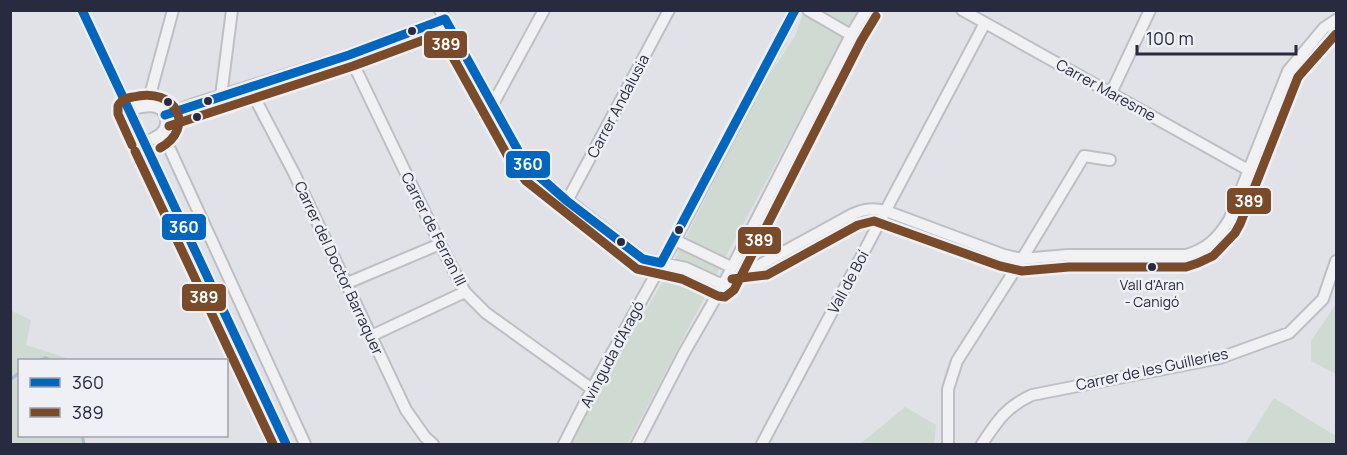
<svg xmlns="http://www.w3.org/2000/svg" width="1347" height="455" font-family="Manrope,sans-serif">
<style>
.green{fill:#cfdad2}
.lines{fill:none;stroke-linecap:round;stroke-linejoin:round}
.stream{stroke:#afb9d2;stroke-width:3}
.street-casing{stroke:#bebfc4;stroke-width:14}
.street{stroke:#f1f1f3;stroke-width:10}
.secondary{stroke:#c2c3c9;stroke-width:14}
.bus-1-casing{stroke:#eff0f6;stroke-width:14}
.bus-2-casing{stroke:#eff0f6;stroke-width:14}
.bus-1{stroke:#0065bd;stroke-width:9}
.bus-2{stroke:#7a4b2a;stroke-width:9}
.bus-dot{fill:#282b40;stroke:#eff0f6;stroke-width:2}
.labels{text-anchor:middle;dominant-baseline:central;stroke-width:5;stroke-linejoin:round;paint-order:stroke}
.bus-label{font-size:14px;fill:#282b40;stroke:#eff0f6}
.street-label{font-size:15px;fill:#282b40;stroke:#eff0f6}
.line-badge{stroke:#eff0f6;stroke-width:2}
.badge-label{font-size:16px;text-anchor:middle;font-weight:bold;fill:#fff}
</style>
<rect width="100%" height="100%" fill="#e1e2e7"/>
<path class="green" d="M804 11H859L735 239 628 444H571L597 392 669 271 761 88 795 36Z
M1336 304V374L1311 361V341Z
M10 310 31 320 26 345 67 358 68 360H20V436H84L86 444H11Z
M1274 398 1336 436V444H1245Z
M905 407 936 425 934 444H860Z"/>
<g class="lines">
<path class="stream" d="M40 360 46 358 49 360
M10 380 20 372
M82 436 84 444"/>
<defs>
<path id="street" d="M440 10 520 154 534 172 552 188 643 259 686 268 723 285
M808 10 851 35
M962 10 1250 171
M349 55 440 244 465 292 486 313 592 389
M249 87 294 173 406 410 425 437 433 444
M1111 93 1150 10
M221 96 232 10
M493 104 544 10
M147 106 173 10
M129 110C140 107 164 100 166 119 167 124 165 129 162 133 157 137 150 140 144 143
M165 115 194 104 349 55 445 19
M162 132 305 444
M567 201 669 10
M675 240 731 267
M345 284 440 244
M723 285 853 214C865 209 873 208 886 211L1004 255 1022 259 1068 255H1186C1207 249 1218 238 1229 220L1288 71 1324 28 1336 20
M371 336 465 292
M564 444 592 389 675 240 795 10
M637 444 684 353 723 285 851 35 866 10
M762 444 985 23
M948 444V389L957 361 1022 259 1084 156 1110 160
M982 444C997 421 1006 407 1032 395L1220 358 1289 333 1323 299 1336 261"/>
</defs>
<use href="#street" class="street-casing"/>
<use href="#street" class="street"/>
<path class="secondary" d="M82 10 286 444"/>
<defs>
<path id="bus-1" d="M82 10 286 444
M445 19 520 154 534 172 567 201 643 259 661 263
M165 115 349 55 445 19
M661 263 795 10"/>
<path id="bus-2" d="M169 126 353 66 440 34 510 160 526 181 637 269 682 279 718 296 725 297 734 290 861 41 876 16
M132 145 118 114V106C122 99 126 98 133 97 177 86 196 128 160 148
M135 151 273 444
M732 279 767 275 858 225 874 221 1000 266 1022 271 1069 267H1186L1198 263 1213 256 1235 233 1240 224 1298 77 1336 34"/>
</defs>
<use href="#bus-1" class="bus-1-casing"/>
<use href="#bus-2" class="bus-2-casing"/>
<use href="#bus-1" class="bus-1"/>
<use href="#bus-2" class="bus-2"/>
</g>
<g class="bus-dot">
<circle cx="412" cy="31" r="5"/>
<circle cx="208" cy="101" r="5"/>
<circle cx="168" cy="102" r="5"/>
<circle cx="197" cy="117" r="5"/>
<circle cx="679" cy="230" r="5"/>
<circle cx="621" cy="242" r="5"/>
<circle cx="1152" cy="267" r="5"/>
</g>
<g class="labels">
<g class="bus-label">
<text x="1152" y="284">Vall d'Aran<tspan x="1152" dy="17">- Canigó</tspan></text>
</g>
<g class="street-label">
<text transform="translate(1106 90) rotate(29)">Carrer Maresme</text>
<text transform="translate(618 106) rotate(-62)">Carrer Andalusia</text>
<text transform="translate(434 229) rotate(63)">Carrer de Ferran III</text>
<text transform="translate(339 268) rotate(65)">Carrer del Doctor Barraquer</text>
<text transform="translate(848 282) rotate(-62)">Vall de Boí</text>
<text transform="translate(612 354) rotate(-62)">Avinguda d'Aragó</text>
<text transform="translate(1152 369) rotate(-12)">Carrer de les Guilleries</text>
</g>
</g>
<g class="line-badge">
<rect x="423" y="30" width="45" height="29" rx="6" fill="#7a4b2a"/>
<rect x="505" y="150" width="46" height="29" rx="6" fill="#0065bd"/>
<rect x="1226" y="187" width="46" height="28" rx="6" fill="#7a4b2a"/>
<rect x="161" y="213" width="46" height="28" rx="6" fill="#0065bd"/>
<rect x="737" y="226" width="45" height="29" rx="6" fill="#7a4b2a"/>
<rect x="181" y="283" width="46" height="29" rx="6" fill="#7a4b2a"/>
</g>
<g class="badge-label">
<text x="446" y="50">389</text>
<text x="528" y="170">360</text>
<text x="1249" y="207">389</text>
<text x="184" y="233">360</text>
<text x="759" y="246">389</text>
<text x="204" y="303">389</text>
</g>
<rect width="1347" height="455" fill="none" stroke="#282b40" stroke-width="24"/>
<rect x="18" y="359" width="210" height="78" fill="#eff0f6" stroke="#9fa1ad" stroke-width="1.5"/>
<rect x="30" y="378" width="30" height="9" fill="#0065bd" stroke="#9fa1ad" stroke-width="1.5"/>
<text x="72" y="389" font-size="18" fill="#282b40">360</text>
<rect x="30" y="408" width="30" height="9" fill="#7a4b2a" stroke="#9fa1ad" stroke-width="1.5"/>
<text x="72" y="419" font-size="18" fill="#282b40">389</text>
<path d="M1137 45v9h159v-9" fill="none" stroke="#282b40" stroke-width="3"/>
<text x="1146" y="45" font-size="18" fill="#282b40" stroke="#eff0f6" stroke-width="4.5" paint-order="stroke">100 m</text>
</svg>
